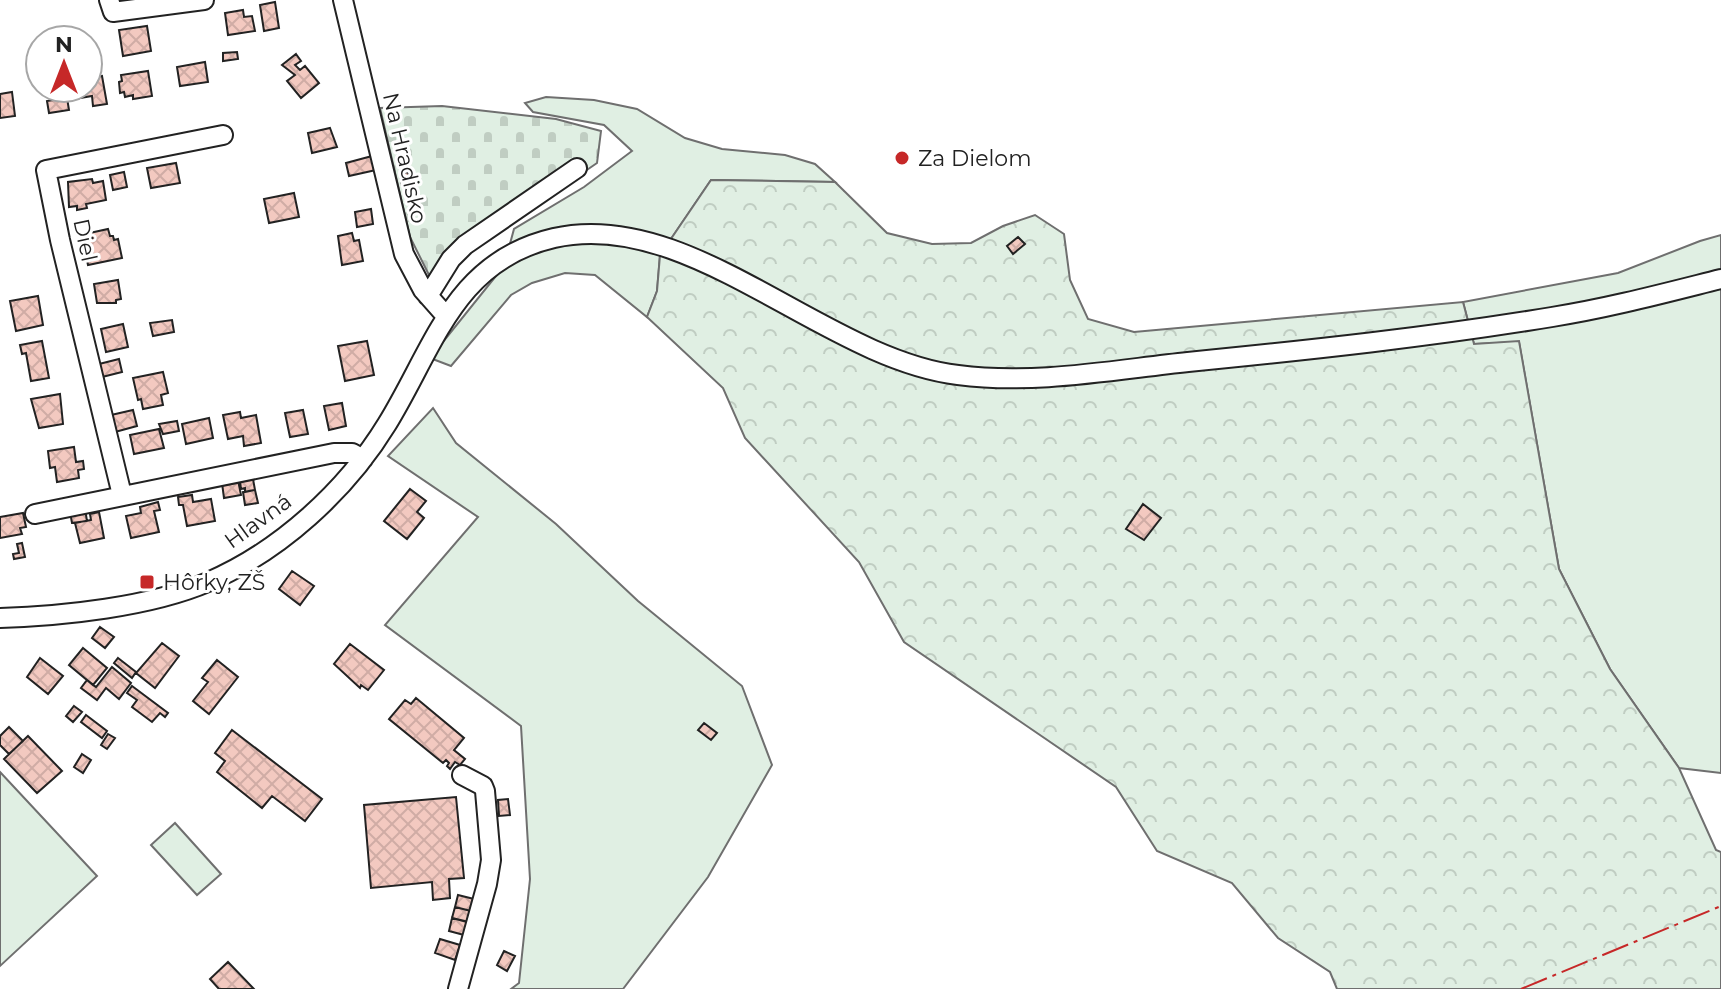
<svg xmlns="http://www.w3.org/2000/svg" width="1721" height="989" font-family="Montserrat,sans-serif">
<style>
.grass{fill:#e0efe3;stroke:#6f6f6f;stroke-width:2}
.forest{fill:url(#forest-crowns);stroke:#6f6f6f;stroke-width:2}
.cemetery{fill:url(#cemetery-stones);stroke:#6f6f6f;stroke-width:2}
.building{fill:url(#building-cross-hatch);stroke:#222;stroke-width:2}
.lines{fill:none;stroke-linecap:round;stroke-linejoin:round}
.minor-casing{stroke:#222;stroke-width:22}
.minor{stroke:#fff;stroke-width:18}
.power{stroke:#c62828;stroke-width:2;stroke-dasharray:28 6 4 6;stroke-linecap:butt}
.poi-dot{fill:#c62828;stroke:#fff;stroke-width:3}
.labels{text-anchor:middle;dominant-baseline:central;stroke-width:6;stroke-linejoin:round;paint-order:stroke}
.street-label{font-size:22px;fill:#222;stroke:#fff}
.poi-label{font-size:22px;fill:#222;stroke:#fff;text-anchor:start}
</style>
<defs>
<pattern id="forest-crowns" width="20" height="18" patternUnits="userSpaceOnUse" patternTransform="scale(2)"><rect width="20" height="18" fill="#e0efe3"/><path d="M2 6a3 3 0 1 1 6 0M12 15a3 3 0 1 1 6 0" fill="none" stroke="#c0cdc2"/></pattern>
<pattern id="cemetery-stones" width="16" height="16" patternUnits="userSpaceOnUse" patternTransform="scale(2)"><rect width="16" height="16" fill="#e0efe3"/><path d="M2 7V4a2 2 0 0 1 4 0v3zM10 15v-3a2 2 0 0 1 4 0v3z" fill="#c0cdc2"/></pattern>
<pattern id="building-cross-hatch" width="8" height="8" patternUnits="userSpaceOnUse" patternTransform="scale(2)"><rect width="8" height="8" fill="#f3c9c0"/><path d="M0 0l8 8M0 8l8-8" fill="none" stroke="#d0aca5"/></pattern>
</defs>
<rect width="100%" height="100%" fill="#fff"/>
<path class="grass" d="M546 97 594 100 637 109 685 138 722 149 785 155 815 164 835 182 711 180 660 255 657 291 647 317 595 275 565 273 532 283 511 295 451 366 430 358 504 266 514 229 584 187 632 151 604 125 533 112 525 103Z
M1721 235V773L1679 768 1610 669 1559 569 1519 342 1474 344 1463 302 1618 273 1700 241Z
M433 408 456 443 556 524 638 601 742 686 772 765 708 877 623 989H511L519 983 530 879 521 726 385 625 478 517 388 456Z
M0 772 97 876 0 966Z
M175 823 221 874 197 895 151 845Z"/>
<path class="forest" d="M711 180 835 182 887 233 932 244 971 243 1003 226 1035 215 1064 234 1070 280 1088 319 1134 332 1463 302 1474 344 1519 341 1559 569 1610 669 1679 768 1716 850 1721 852V989H1337L1330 972 1278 938 1232 883 1157 851 1116 787 904 642 859 562 745 438 723 388 647 317 657 291 660 255Z"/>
<path class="cemetery" d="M442 106 556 119 601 131 597 163 462 256 434 285 410 237 380 108Z"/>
<path class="building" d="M275 2 279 28 264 31 260 5Z
M243 10 244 17 252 16 255 31 228 35 225 13Z
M147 26 151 51 123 56 119 30Z
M237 52 238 59 223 61V53Z
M296 54 301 61 295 65 300 70 305 66 319 83 301 98 287 81 295 75 282 65Z
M205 62 208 82 180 86 177 67Z
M148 71 152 96 133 99V95L125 97 124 92 120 93 119 82 122 81 121 75Z
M88 76 89 78 102 76 107 104 93 106 92 96 74 99 72 88H88Z
M12 92 15 116 0 118V94Z
M67 98 69 110 49 113 47 101Z
M330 128 337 147 312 153 308 133Z
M372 156 376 170 349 176 346 163Z
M176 163 180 183 151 188 147 168Z
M124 172 127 187 113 190 110 175Z
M408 172 411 184 402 186 400 174Z
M92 179 93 183 103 181 106 200 86 204 87 208 77 210V206L69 207 68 182Z
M294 193 299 217 269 223 264 199Z
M371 209 373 224 357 227 355 212Z
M108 229 110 236H113L114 240 118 239 122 258 88 265 83 242 87 241 85 234Z
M352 233 354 241 359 240 363 261 342 265 338 236Z
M1018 237 1025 244 1013 254 1007 246Z
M118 280 121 299 116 300V303H97L94 284Z
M38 296 43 325 16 331 10 301Z
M172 320 174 332 153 336 150 323Z
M123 324 128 347 106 352 101 329Z
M42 341 49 378 31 381 26 353 22 354 20 345Z
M367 341 374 375 345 381 338 346Z
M119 359 122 372 102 377 99 364Z
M163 372 168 393 161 395 163 405 143 409 141 399 138 400 133 378Z
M60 394 63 424 39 428 31 399Z
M342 403 346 426 329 430 324 406Z
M133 410 137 426 115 432 111 415Z
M303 410 308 434 290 437 285 413Z
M240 412 241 418 256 415 261 443 244 446 243 436 228 439 223 415Z
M209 418 213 438 186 444 182 424Z
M177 421 179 431 163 434 159 424Z
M159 429 164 448 134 454 130 435Z
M74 447 76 462 83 461 84 469 78 470 79 478 57 482 55 467 50 468 48 451Z
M253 479 255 490 245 492V488L241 489 240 481Z
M238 480 241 495 224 498 222 483Z
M410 489 426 501 417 512 424 518 407 539 384 521Z
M255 490 258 503 245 505 243 492Z
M192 495 193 502 211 499 215 521 187 526 183 505H179L178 497Z
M158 502 160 510 154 511 159 532 131 538 126 516 141 513 140 507Z
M1143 504 1161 518 1144 540 1126 529Z
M85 509 87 521 72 523 70 512Z
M99 512 104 538 80 543 75 523 91 520 90 514Z
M23 513 26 527 20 528 22 534 0 538V517Z
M22 543 25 557 14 559 13 554 19 553 17 544Z
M292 571 314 586 300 605 279 589Z
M100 627 114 637 105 648 92 638Z
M162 643 179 656 155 688 136 673Z
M350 644 384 670 368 690 361 685 360 688 334 664Z
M83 648 107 668 93 685 69 665Z
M40 658 63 676 48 694 27 677Z
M118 658 136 672 132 678 114 663Z
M217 660 238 677 209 714 193 701 208 682 202 678Z
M112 667 131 683 119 699 106 688 97 700 81 688 87 680 96 687Z
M132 686 168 713 165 717 160 713 152 722 132 707 137 700 127 693Z
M416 698 464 738 454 750 465 759 460 765 455 762 450 769 447 766 449 763 446 760 443 763 389 719 405 700 411 704Z
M74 706 82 712 73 722 66 716Z
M86 715 107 731 102 738 81 722Z
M704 723 717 733 711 740 698 730Z
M9 727 23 741 9 754 0 745V736Z
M232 730 322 799 305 821 272 796 262 808 217 772 225 761 215 753Z
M108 734 115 738 107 749 101 745Z
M28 736 62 771 37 793 4 759Z
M82 754 91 760 83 773 74 767Z
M456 797 464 878 449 879 450 898 433 900 432 882 371 888 364 805Z
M508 799 510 815 499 816 498 800Z
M458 895 474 899 471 911 455 907Z
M455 907 471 911 469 922 452 918Z
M452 918 467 922 464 935 449 931Z
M440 939 460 945 455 960 435 953Z
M504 951 515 956 507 971 497 965Z
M228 962 254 989H219L210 979Z"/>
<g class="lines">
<defs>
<path id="minor" d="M109 0 113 12 204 0
M343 0 404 254 423 290 446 316
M428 296 451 259 465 245 577 168
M122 495 60 240 46 170 223 135
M35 514 334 453H352L363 459
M0 618C63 616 150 607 208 582 280 551 346 491 387 424 434 348 454 261 554 238 690 207 824 359 958 375 1034 385 1112 370 1188 362 1309 350 1431 337 1552 317 1609 308 1665 293 1721 279
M458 989 487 884 491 860 485 791 483 786 462 775"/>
</defs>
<use href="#minor" class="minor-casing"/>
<use href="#minor" class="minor"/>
<path class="power" d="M1521 989 1721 906"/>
</g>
<g class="poi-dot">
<circle cx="902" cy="158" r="8"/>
<rect x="139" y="574" width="16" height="16" rx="4"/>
</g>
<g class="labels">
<g class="street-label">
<text transform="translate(405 158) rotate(77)">Na Hradisko</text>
<text transform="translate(85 240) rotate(78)">Diel</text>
<text transform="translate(258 521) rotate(-36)">Hlavná</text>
</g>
<g class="poi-label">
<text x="918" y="158">Za Dielom</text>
<text x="163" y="582">Hôrky, ZŠ</text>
</g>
</g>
<g transform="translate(64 64)"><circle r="38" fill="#ffffff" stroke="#a7a7a7" stroke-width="2"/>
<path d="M0-6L14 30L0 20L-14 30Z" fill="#c62828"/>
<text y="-12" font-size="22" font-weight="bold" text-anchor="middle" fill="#222222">N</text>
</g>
</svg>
